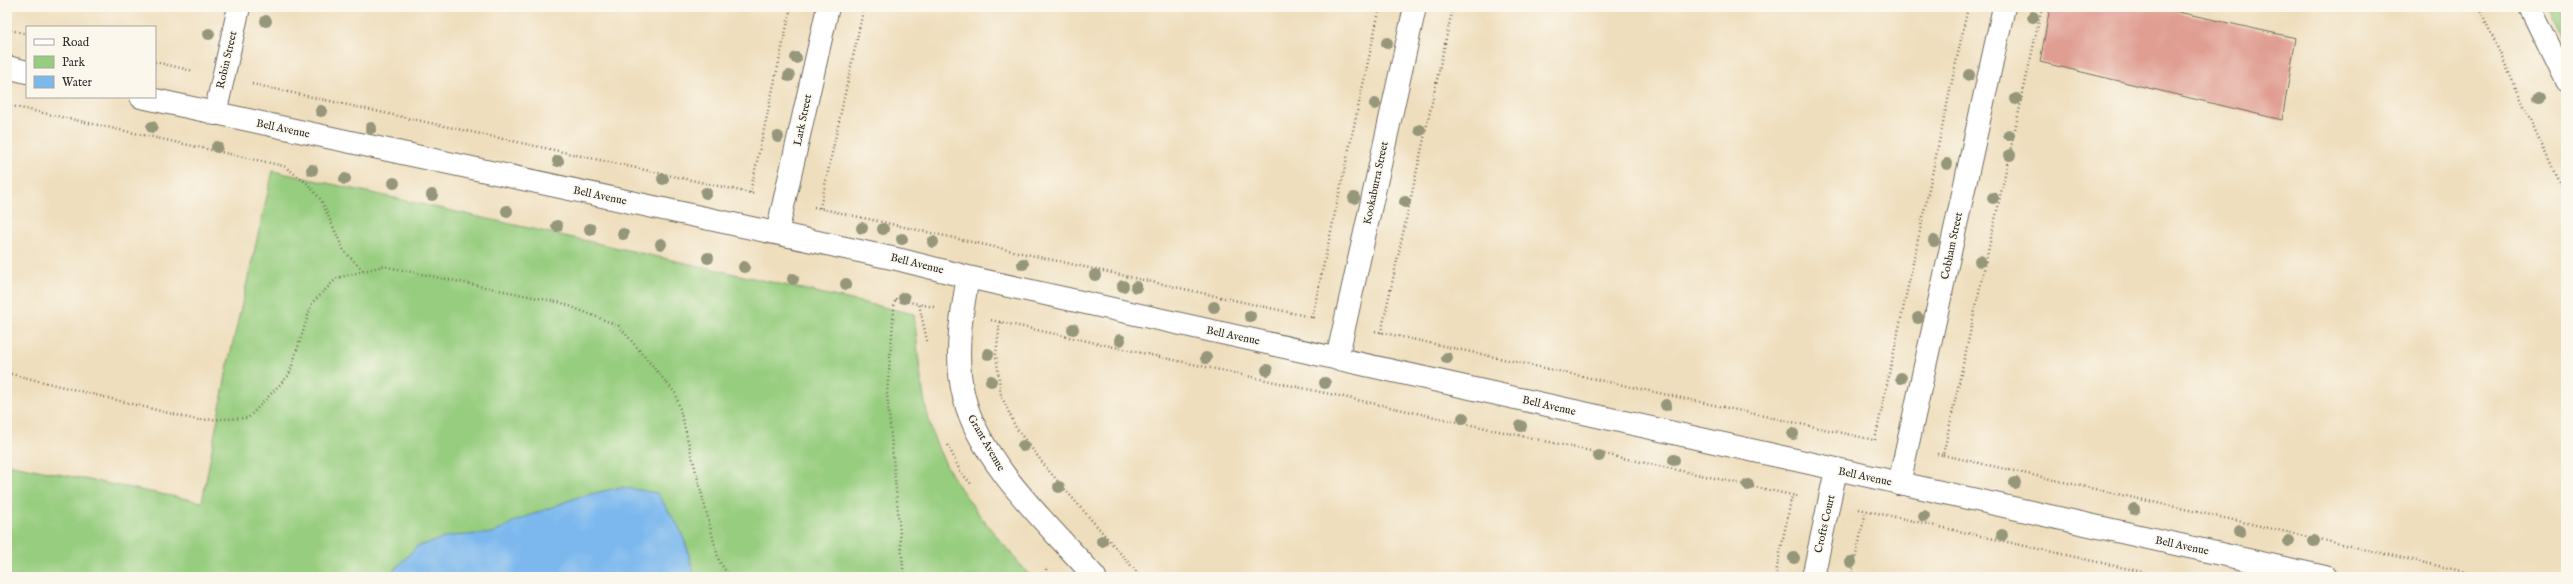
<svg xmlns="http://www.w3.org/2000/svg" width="2573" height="584" font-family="'IM FELL English',serif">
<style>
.green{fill:#97cd7f;stroke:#617c55}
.water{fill:#7bb8ee;stroke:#53728c}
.building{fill:#e09d92}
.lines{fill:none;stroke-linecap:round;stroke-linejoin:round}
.street-casing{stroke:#706a5e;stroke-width:24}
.path{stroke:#706a5e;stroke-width:2.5;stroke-dasharray:1 3;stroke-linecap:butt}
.street{stroke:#fff;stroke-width:22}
.tree{fill:#95967a}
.labels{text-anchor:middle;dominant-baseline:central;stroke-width:3.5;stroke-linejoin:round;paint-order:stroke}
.street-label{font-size:11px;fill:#2b2b2b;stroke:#fbf7ec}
</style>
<rect width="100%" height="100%" fill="#fbf7ec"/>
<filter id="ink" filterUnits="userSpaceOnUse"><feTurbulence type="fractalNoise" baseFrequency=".025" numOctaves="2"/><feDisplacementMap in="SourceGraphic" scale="8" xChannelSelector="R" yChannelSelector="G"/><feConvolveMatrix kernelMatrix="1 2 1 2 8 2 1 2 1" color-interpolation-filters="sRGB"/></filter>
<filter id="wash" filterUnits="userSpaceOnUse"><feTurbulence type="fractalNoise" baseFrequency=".012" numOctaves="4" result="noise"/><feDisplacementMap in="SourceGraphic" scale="16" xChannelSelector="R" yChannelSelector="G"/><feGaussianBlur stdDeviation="0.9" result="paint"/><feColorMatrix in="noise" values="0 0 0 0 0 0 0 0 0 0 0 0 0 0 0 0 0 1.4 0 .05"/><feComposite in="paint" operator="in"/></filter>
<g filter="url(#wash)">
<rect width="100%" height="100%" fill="#efdebd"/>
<path class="green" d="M2549 7H2566V42Z
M273 171 914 314C919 358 921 407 938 448 958 494 999 539 1031 577H7V464L202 502 229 359Z"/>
<path class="water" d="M621 487 657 493 679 527 687 547 694 577H388L416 547 450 536 494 533 513 522 578 497Z"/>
<g id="blocks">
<path class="building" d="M2050 7H2156L2296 38 2282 120 2040 62Z"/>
</g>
</g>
<g filter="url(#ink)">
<use href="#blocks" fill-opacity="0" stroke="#706a5e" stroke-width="1"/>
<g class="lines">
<defs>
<path id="street" d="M2530 7 2566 81
M7 67 27 72
M141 97 901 260 968 277 2325 577
M215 114 239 7
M777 233 828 7
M968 277C961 316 954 358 964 397 980 463 1051 527 1095 577
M1337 359 1415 7
M1899 484 2004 7
M1813 577 1836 470"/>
</defs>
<use href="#street" class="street-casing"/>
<path class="path" d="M2479 7 2566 198
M7 29 27 34
M155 62 194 71
M252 84 755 194
M7 105 284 166 308 184 321 200 344 251 363 270
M750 193 791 7
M814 207 1315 318
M820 208 864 7
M1312 318 1380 7
M991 320 1792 495
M1000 322 996 354 1001 395 1016 428 1049 471 1141 577
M1375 331 1874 440
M1381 333 1453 7
M927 341 919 304 934 307
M7 373 197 420 248 418 289 375 312 303 337 278 383 266 562 303 619 326 676 394 719 561 730 577
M1875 440 1968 7
M948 445 960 471 972 485
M1937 454 1943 455 2042 7
M1943 455 2488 577
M1859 509 2165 577
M1046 569 1048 577
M904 577 887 393 895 299 919 304
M1775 577 1792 495 1799 497
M1851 577 1866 511"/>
<use href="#street" class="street"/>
</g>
<g class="tree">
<circle cx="2033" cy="17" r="6"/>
<circle cx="266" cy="21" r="6"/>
<circle cx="209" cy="34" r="6"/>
<circle cx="1387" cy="43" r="6"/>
<circle cx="796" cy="58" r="6"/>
<circle cx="1969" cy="75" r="6"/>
<circle cx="789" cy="76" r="6"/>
<circle cx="2539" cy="98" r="6"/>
<circle cx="2016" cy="99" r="6"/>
<circle cx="1375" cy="104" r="6"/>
<circle cx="321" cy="111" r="6"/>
<circle cx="152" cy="127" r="6"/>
<circle cx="371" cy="128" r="6"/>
<circle cx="1420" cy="130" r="6"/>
<circle cx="2009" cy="135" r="6"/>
<circle cx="778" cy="137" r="6"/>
<circle cx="217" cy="147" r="6"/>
<circle cx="2010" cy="155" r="6"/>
<circle cx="558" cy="161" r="6"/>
<circle cx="1947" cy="164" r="6"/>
<circle cx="312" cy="170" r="6"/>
<circle cx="345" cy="179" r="6"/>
<circle cx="663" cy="179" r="6"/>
<circle cx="394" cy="183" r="6"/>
<circle cx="706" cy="193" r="6"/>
<circle cx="432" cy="195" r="6"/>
<circle cx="1354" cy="198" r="6"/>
<circle cx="1993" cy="198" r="6"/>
<circle cx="1405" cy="202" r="6"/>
<circle cx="507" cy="211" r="6"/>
<circle cx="557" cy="226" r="6"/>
<circle cx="862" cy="228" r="6"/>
<circle cx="590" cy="229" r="6"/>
<circle cx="883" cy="229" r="6"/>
<circle cx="623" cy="234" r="6"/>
<circle cx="902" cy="239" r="6"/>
<circle cx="1934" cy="241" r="6"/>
<circle cx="933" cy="242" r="6"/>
<circle cx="661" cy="244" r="6"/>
<circle cx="708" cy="258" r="6"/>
<circle cx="1980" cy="261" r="6"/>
<circle cx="1023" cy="264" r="6"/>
<circle cx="744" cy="267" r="6"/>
<circle cx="1095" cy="275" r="6"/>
<circle cx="793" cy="279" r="6"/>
<circle cx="846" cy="284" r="6"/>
<circle cx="1123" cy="286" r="6"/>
<circle cx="1136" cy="287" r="6"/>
<circle cx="904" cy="298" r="6"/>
<circle cx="1214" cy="307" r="6"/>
<circle cx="1250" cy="316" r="6"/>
<circle cx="1918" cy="318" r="6"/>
<circle cx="1073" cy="329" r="6"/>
<circle cx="1120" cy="340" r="6"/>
<circle cx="988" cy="354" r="6"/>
<circle cx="1206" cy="358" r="6"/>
<circle cx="1447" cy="358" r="6"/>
<circle cx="1267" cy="370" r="6"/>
<circle cx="1901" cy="378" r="6"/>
<circle cx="991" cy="381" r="6"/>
<circle cx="1325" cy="383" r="6"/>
<circle cx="1666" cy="405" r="6"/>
<circle cx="1463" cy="418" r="6"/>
<circle cx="1521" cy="426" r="6"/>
<circle cx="1793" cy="434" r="6"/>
<circle cx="1023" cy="446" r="6"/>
<circle cx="1599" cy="456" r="6"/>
<circle cx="1674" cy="460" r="6"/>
<circle cx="2015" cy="483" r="6"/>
<circle cx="1748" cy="485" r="6"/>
<circle cx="1059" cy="487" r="6"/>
<circle cx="2134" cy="509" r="6"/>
<circle cx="1924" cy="516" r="6"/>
<circle cx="2240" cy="531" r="6"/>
<circle cx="2002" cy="535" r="6"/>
<circle cx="1102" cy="541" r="6"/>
<circle cx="2289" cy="541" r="6"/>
<circle cx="2314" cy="541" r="6"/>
<circle cx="1794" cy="558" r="6"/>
<circle cx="1851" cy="562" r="6"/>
</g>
</g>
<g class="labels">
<g class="street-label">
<text transform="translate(227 60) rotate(-77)">Robin Street</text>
<text transform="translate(803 120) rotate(-78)">Lark Street</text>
<text transform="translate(283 129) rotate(12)">Bell Avenue</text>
<text transform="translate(1376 183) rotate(-78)">Kookaburra Street</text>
<text transform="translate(600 196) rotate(12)">Bell Avenue</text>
<text transform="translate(1952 246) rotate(-78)">Cobham Street</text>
<text transform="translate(917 264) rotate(14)">Bell Avenue</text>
<text transform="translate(1233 336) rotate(12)">Bell Avenue</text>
<text transform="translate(1549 406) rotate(13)">Bell Avenue</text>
<text transform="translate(986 443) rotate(60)">Grant Avenue</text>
<text transform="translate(1865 477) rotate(12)">Bell Avenue</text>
<text transform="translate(1825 524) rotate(-77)">Crofts Court</text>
<text transform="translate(2182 546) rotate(12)">Bell Avenue</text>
</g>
</g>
<rect width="2573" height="584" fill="none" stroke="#fbf7ec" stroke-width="24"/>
<rect x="26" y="26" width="130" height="72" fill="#fbf7ec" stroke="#a8a59f"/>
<rect x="34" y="39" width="20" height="6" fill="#ffffff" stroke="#a8a59f"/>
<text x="62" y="46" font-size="12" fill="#2b2b2b">Road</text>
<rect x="34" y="56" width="20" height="12" fill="#97cd7f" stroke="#a8a59f"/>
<text x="62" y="66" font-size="12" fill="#2b2b2b">Park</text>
<rect x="34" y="76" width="20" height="12" fill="#7bb8ee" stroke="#a8a59f"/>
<text x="62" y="86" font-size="12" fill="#2b2b2b">Water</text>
</svg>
